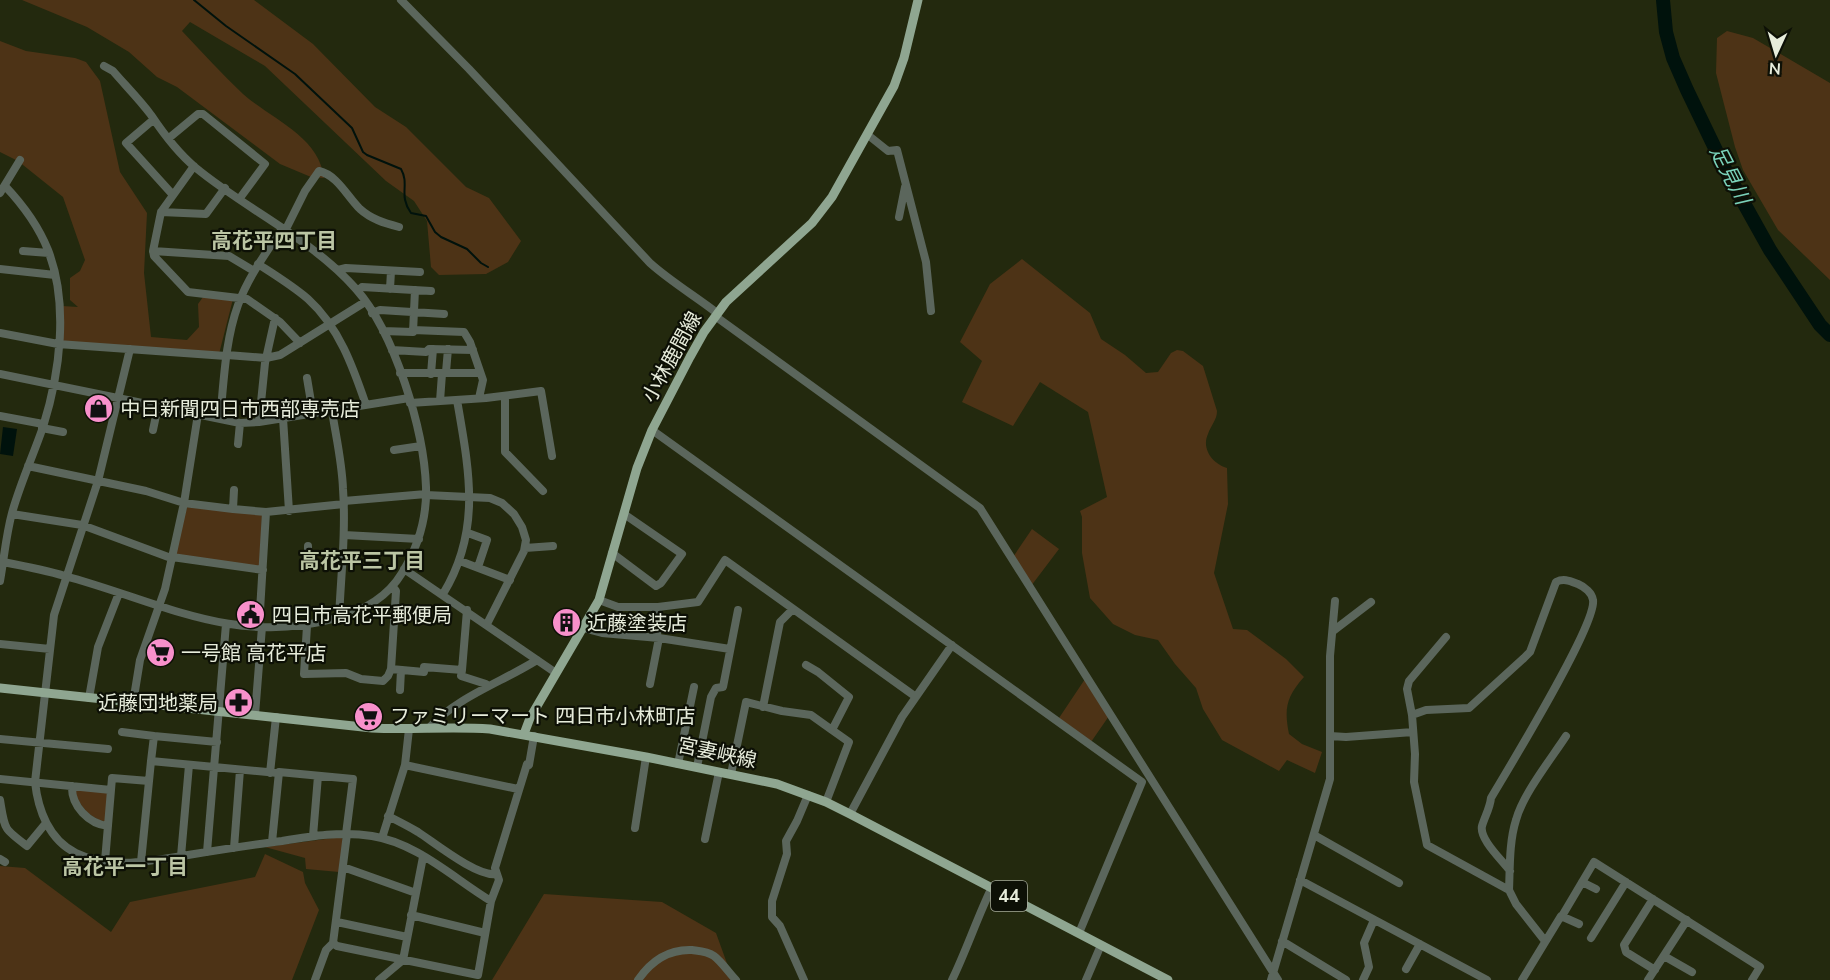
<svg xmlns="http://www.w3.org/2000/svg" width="1830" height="980" font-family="'Nunito Sans','Noto Sans JP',sans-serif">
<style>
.green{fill:#4d3316}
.water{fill:#00120c}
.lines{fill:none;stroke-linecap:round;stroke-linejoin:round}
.stream{stroke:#00120c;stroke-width:2}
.river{stroke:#00120c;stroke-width:14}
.minor{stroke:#5b665c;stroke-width:8}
.major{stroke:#8fa691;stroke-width:9}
.labels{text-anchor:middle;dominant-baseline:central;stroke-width:4.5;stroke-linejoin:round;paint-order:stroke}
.shield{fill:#0d1006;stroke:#a6aa9b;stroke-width:1.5}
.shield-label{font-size:18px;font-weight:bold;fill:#e7ecdb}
.street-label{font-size:20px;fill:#e7ecdb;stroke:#0d1006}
.poi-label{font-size:20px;fill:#e7ecdb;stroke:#0d1006;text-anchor:start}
.water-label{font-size:21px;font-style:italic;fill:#7ad2ba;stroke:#0d1006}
.neighbourhood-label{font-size:21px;font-weight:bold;fill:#bbc5a4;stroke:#0d1006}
</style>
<rect width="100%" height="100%" fill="#23290e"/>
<path class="green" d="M22 0H254L313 44 375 107 406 127 466 187 489 198 521 241 508 262 486 274 439 275 431 267 427 221 414 201 386 181 265 66 190 22 182 31C202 52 222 74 243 94 271 119 319 136 324 178L311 177 280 164 177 87 157 77 129 52 87 27Z
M1727 31 1753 38 1830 83V280L1778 230 1743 170 1735 147 1716 73 1717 38Z
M0 41 26 51 75 58 86 62 100 81 120 172 147 213 144 273 151 337 187 340 199 327 198 304 203 297 233 299 219 354 65 342 62 340V306L78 307 70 300V278L80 271 85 260 63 197 18 161 0 152Z
M1022 259 1090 313 1101 339 1125 355 1146 373 1158 372 1171 353 1177 350 1183 351 1203 366 1217 411C1217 420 1211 425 1208 434 1201 449 1213 464 1227 468L1228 504 1214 573 1233 629 1247 630 1286 659 1304 677C1286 697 1284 709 1289 734L1302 744 1322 752 1315 773 1287 760 1279 771 1222 740 1203 709 1196 688 1175 664 1158 640 1135 635 1113 624 1090 598 1082 553V517L1080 511 1107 497 1088 412 1040 382 1013 426 962 402 982 361 960 342 990 284Z
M187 507 262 515 260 568 174 556Z
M1032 529 1059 549 1031 586 1013 557Z
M1085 679 1109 716 1091 742 1059 718Z
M76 788 105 791 108 794 105 822C89 817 80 807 74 790Z
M341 837 343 840 339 872 306 869 305 858 265 847Z
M265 854 303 872 305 883 319 910 292 980H0V866L25 868 111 932 130 902 255 877Z
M544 894 662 902 716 933 733 980H492Z"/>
<path class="water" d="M3 427 17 429 13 456 0 454Z"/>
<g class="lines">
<path class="stream" d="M194 0 226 26 295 74 352 128 363 152 367 155 401 169C410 185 398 195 411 213L426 216 435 232 441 237 467 249 481 263 488 267"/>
<path class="river" d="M1663 0 1666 32 1673 58 1687 90 1727 173 1770 250 1820 325 1830 335"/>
<path class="minor" d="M401 0 469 69 650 263C670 281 695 296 717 313
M153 120 126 143 173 195
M868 135 888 151 897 150 926 262 931 311
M169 138 198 114H203L265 164 240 198
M0 193 20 160
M161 212 206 214 225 188
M899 217 905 187
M285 231 305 191 319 171C337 175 347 196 360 209 371 219 384 223 399 227
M23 251 49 253
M153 251 161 212 194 166
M258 264C275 275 293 286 308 299 339 327 353 367 366 405
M0 269 55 275
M338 270 346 268 420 272
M254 271 229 256 153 251 154 256 188 292 247 299 280 322 300 343
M390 289 391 271
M358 291 362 287 431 291
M372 313 380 310 444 314
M715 316 980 508 1278 980
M413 330 464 332 470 342 483 380 479 398
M383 331 413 332 415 290
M0 333 58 344 226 356
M130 349 98 481 54 615 35 782C38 810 49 840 76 853 111 870 151 861 188 855 219 850 250 845 282 841 312 836 342 831 372 836 417 843 453 878 491 901
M392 350 426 352 429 349 473 350
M227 355 266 358 280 355 365 302
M446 372 448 349
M400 373H480
M0 374 240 423 259 422 409 398
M431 374 433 349
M307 378 313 414
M505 396V452L543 491
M440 401 442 374
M410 403 486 398 541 391 552 456
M332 411C336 437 342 462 343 489 346 532 341 574 339 618
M0 416 43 424
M283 418 289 511
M220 419C224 381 225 341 238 305 248 277 266 253 282 229
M259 422 265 363 275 318
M42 428 63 432
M153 430 158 406
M652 430 1142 782 1079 933
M238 444 240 423
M394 450 421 446
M28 466 146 491 184 503 233 509 266 512 344 504
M426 495 490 498 502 503 514 514 522 527 526 540 524 551 487 624
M344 501 426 494
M233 509 234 490
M12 514 82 525 171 558
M468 533 487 540 478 567
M344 535 419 539
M525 548 553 546
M308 552V546
M612 553 656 586 661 583 682 554 624 514
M172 557 263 570
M460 561 510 580
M3 562C24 566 45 570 65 576 158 601 234 646 333 619 361 612 387 598 402 573 418 547 427 519 426 487 424 430 395 333 356 289 312 239 247 210 196 168 179 154 163 133 151 115 140 100 125 85 113 71L104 66
M404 569 556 673
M0 581C4 559 6 535 12 513 20 484 33 456 43 427 60 373 69 304 48 250 38 225 23 205 5 186
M443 594C482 530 469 470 457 400
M599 600 618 607H658L657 638
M658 607 698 602 725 560 916 697
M307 626 304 674 346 673 361 679 383 681 388 676 391 669 396 591 393 587
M259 627 266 512
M583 628 602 633 659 638 730 649
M1333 631 1371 602
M1446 637 1409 681 1407 689 1412 715 1415 754 1414 782 1427 845 1509 890 1516 904 1545 941
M0 644 50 649
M391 669 424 672V667L462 670 467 610
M462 670 461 676 486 684
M650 684 659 638
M400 690 401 670
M89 698 98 647 119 593
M133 703 140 660 165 589 184 503 198 414
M763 707 780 622 793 609
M255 715 262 627
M1412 715 1426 710 1469 708 1524 658 1530 652 1556 582C1564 578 1570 581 1578 584 1585 587 1592 593 1593 600 1597 624 1508 769 1491 798 1490 808 1485 816 1482 826 1479 839 1502 860 1510 871
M429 728C457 697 502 682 537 660
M122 732 154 736 151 761
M154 736 217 742
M1330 736 1346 737 1413 732
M0 739 108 749
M678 764 694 687
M405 765 518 789
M697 767 711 697 716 688 723 687 738 610
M270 773 276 717
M731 774 746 702 782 711 811 715 832 730 849 697 818 672 806 665
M0 779 111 790 105 861
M72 786C71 806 89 824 108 826
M111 790 112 778 149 781
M0 800C5 830 3 828 27 846L46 823
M826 802 849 742 832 730
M850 814 902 717 952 645
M388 816C398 821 408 826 418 832 435 843 477 877 496 874
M635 828 646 757
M1314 835 1399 883
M313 836 318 776
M382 838 405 765 409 729
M705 839 719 772
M272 842 279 772 353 779 346 834
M234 848 240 770
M207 852 226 624
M181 856 189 765
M0 859 5 862
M141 862 151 761 278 773
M343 867 416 893
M1300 880 1487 980
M1582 882 1596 889
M1509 890C1510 868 1509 842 1516 820 1523 794 1551 759 1566 736
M1653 899 1624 945 1626 952 1655 970
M411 915 485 933
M1562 916 1594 862 1760 967 1752 980
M337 922 407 937
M1591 938 1626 882
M1282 941 1346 980
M333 943 337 946 478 975 491 901 499 880 495 868 527 764 529 765 534 736
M1664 956 1692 972
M1406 969 1420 944
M315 980 326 950 333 943 347 834
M379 980 403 960 423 857
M638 980C651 961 668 949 692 950 700 951 707 951 714 956 722 962 729 973 736 980
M804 980 780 926 772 917V901L787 854 786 841 797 821 808 795
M952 980C967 949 977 918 992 887
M1086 980 1101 945
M1271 980 1330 779V656L1335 601
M1363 980 1369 967 1364 943 1374 920
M1522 980 1561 916 1579 924
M1648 980 1687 920"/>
<path class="major" d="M0 688 372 728C412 730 451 726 490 729L646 757 777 784 826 802 850 814 1168 980
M524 734 530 718 599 600 637 468 652 430 690 357 704 332 726 302 812 223 832 197 894 86 904 58 918 0"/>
</g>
<defs>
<symbol id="shop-disc" viewBox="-11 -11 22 22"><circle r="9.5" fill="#f890cb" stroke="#0d1006"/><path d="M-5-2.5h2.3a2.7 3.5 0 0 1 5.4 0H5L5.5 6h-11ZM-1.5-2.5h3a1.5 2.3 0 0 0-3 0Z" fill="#111"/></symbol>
<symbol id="civic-disc" viewBox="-11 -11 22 22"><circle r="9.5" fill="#f890cb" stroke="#0d1006"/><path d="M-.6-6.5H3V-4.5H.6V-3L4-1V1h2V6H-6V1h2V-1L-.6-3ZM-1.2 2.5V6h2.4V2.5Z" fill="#111"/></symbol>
<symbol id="building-disc" viewBox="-11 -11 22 22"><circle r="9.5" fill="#f890cb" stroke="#0d1006"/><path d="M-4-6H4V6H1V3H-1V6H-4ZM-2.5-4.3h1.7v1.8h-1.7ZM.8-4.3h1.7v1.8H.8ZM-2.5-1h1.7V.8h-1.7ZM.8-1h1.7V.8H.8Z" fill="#111"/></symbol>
<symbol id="supermarket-disc" viewBox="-11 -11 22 22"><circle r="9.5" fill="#f890cb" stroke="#0d1006"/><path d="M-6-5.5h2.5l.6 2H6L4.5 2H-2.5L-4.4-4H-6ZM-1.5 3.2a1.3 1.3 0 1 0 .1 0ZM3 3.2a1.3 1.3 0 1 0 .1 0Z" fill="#111"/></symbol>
<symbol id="pharmacy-disc" viewBox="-11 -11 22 22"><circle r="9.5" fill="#f890cb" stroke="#0d1006"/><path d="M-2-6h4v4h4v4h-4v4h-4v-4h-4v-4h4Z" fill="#111"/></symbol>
</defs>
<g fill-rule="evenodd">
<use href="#shop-disc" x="82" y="392" width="33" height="33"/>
<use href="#civic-disc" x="234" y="598" width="33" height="33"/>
<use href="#building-disc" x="550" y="606" width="33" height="33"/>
<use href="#supermarket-disc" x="144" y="636" width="33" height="33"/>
<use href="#pharmacy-disc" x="222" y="686" width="33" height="33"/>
<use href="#supermarket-disc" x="352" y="700" width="33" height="33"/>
</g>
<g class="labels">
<rect class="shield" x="991" y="881" width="36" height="30" rx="4.5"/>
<g class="shield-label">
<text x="1009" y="896">44</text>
</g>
<g class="street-label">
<text transform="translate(672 357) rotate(-61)">小林鹿間線</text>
<text transform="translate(717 753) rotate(12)">宮妻峡線</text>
</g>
<g class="poi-label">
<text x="120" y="409">中日新聞四日市西部専売店</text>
<text x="272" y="615">四日市高花平郵便局</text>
<text x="587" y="623">近藤塗装店</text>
<text x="181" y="653">一号館 高花平店</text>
<text x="218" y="703" text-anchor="end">近藤団地薬局</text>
<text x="390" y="716">ファミリーマート 四日市小林町店</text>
</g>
<g class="water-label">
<text transform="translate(1730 175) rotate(63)">足見川</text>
</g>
<g class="neighbourhood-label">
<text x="274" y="241">高花平四丁目</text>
<text x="362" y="561">高花平三丁目</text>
<text x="125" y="867">高花平一丁目</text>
</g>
</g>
<g transform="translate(1776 54) rotate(184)" stroke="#0d1006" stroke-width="4.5" paint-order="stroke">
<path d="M0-4.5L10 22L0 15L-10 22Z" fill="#e7ecdb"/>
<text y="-9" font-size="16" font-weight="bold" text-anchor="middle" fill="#e7ecdb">N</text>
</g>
</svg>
